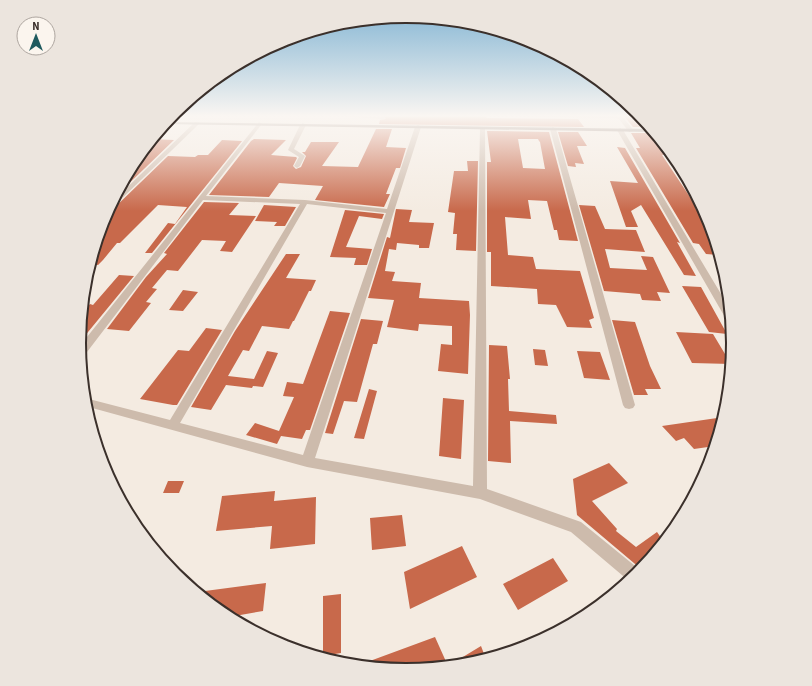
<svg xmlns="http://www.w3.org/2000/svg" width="812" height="686" font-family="'Source Sans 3',sans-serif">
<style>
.building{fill:#c8694b;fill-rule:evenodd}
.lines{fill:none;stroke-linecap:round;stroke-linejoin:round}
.minor{fill:#cdbbac;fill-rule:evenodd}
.major{fill:#7d675c;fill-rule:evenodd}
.rim{fill:none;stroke:#3b302b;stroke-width:2}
</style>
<rect width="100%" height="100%" fill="#f4ebe1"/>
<path class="building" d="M382 115H484L487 118 578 119 584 127 379 124 380 120 386 119Z
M616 115H634L637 119H643L650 127H633L624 116Z
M376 129H392L386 147 406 148 400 168H396L386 194H390L384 207 315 200 323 186 279 183 269 197 209 195 251 141 254 139 286 140 271 155 296 157 297 158 293 166 296 169 301 167 306 156 302 152H305L311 142H339L322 166 358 167Z
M487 131 549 132 578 241 559 240 557 230H554L547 201 528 200 531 219 505 217 508 255 533 257 536 269 580 271 594 318 589 320 592 328 567 327 556 305 538 304 537 289 491 286V252H487V162H491ZM518 139H538L539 141 540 142 545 169 523 168Z
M558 132H578L587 146H577L584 164 575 163 576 167 568 166Z
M631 133H654L673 155H662L698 209 695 208 709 228H711L719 255 706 254 699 244 693 243 636 148H640Z
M152 139 174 140 115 197 134 161Z
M222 140 242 141 152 253H145L168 223 175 224 187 207 158 205 120 243H117L103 260 98 265 90 264 103 221 113 211H108V210L113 209 168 156 195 157 198 155H208Z
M617 147 625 148 680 243 677 242 696 276 684 275 641 205 631 211 638 227H626L610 181 638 183Z
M467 161H478L476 251 456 250 457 234H453L455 213 448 212 454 171H468Z
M204 202 239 203 229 215 256 216 232 252 220 251 226 241 202 240 178 271 167 270 152 288 157 289 146 302 151 303 129 331 107 329 146 277 167 254 164 253Z
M264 205 296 207 285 226H274L277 222 255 221Z
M579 205 595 206 605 229 636 230 645 252 605 249 610 268 647 270 641 256 653 257 670 293 657 292 661 301 642 300 640 294 604 291Z
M396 209 412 210 409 222 434 223 429 248H419V245L397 243 396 250 389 249 385 271 395 272 392 281 421 283 419 298 469 301 470 315 468 374 438 371 441 344 452 345V326L419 324 418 331 387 327 394 300 368 298 387 237 390 238Z
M345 210 384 214 382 219 359 216 346 247 372 249 367 265H354L356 258 330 257Z
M286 254H300L286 278 316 280 311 291H309L294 321H293L289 329 262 326 249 351 243 350 228 376 254 379 267 351 278 353 263 387 253 386 252 388 226 385 211 410 191 407 235 331Z
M119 275 134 276 79 343 82 314 90 304 93 305Z
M682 286 701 287 727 334 709 332Z
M183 290 198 292 183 311 169 310Z
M330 311 350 313 310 430H306L302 439 281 436 277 444 246 435 255 423 279 431 294 397 283 396 287 382 303 384Z
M361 319 383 321 377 344H373L357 402 344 401 333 434 325 433Z
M612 320 635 322 650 366 661 389H645L648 395H634Z
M206 328 222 330 177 405H173L140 399 178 350 189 351Z
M676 332 713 334 731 364 692 363Z
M489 345 507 346 510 379H508L509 411 556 415 557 424 510 421 511 463 488 461Z
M533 349 545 350 548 366 535 365Z
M577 351 600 352 610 380 584 378Z
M369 389 377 391 364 439 354 438Z
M443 398 464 400 461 459 439 456Z
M724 417 715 446 694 449 684 438 676 441 662 426Z
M609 463 628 483 592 501 617 529 616 531 636 547 657 532 664 542 641 569 577 515 573 479Z
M168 481H184L179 493H163Z
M275 491 274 501 316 497 315 544 270 549 272 526 216 531 222 496Z
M402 515 406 546 372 550 370 518Z
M462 546 477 577 410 609 404 572Z
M553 558 568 581 518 610 503 584Z
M266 583 263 611 229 617 204 598 205 591Z
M341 594V653L323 656V596Z
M435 637 448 666 406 670 359 665Z
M481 646 486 659 470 664 448 666Z"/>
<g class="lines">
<path class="minor" d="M336 115 383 117 385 118 383 119 338 116Z
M485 115 615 116 623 117 634 131 629 132 619 119 615 118 487 116Z
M195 122 200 123 112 208 109 209 114 200Z
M259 122 262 124 261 125 206 196 305 200 387 209 415 127 418 125 421 127 315 458 473 486 480 128 485 127 487 489 581 522 640 570 629 581 571 532 480 499 307 467 85 406V398L170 420 300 204 203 200 84 356H80L79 347ZM307 204 386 213 303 455 180 423Z
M303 123 306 125 294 149 305 156 300 166 297 168 294 166 299 157 288 150 300 125Z
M553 127 556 129 635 405 633 408 629 409 625 408 623 405 550 129Z
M620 128 623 130 730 309 731 322 726 319 617 130Z"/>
<path class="major" d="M167 122 652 129 654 132 165 124Z"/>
</g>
<linearGradient id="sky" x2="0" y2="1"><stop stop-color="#7eb2d2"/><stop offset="0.55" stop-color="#faf6f2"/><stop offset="1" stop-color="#faf6f2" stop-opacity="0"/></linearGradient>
<rect width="812" height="211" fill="url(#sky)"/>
<path d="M0 0H812V686H0ZM86 343a320 320 0 1 1 640 0a320 320 0 1 1-640 0Z" fill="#ece5de" fill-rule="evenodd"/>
<path class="rim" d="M86 343a320 320 0 1 1 640 0a320 320 0 1 1-640 0Z"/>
<g transform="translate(36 36)"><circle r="19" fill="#fbf5ee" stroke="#aea6a0"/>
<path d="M0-3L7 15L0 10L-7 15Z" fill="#1f5a5e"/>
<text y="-6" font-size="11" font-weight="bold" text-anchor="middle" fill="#3b302b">N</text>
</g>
</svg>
